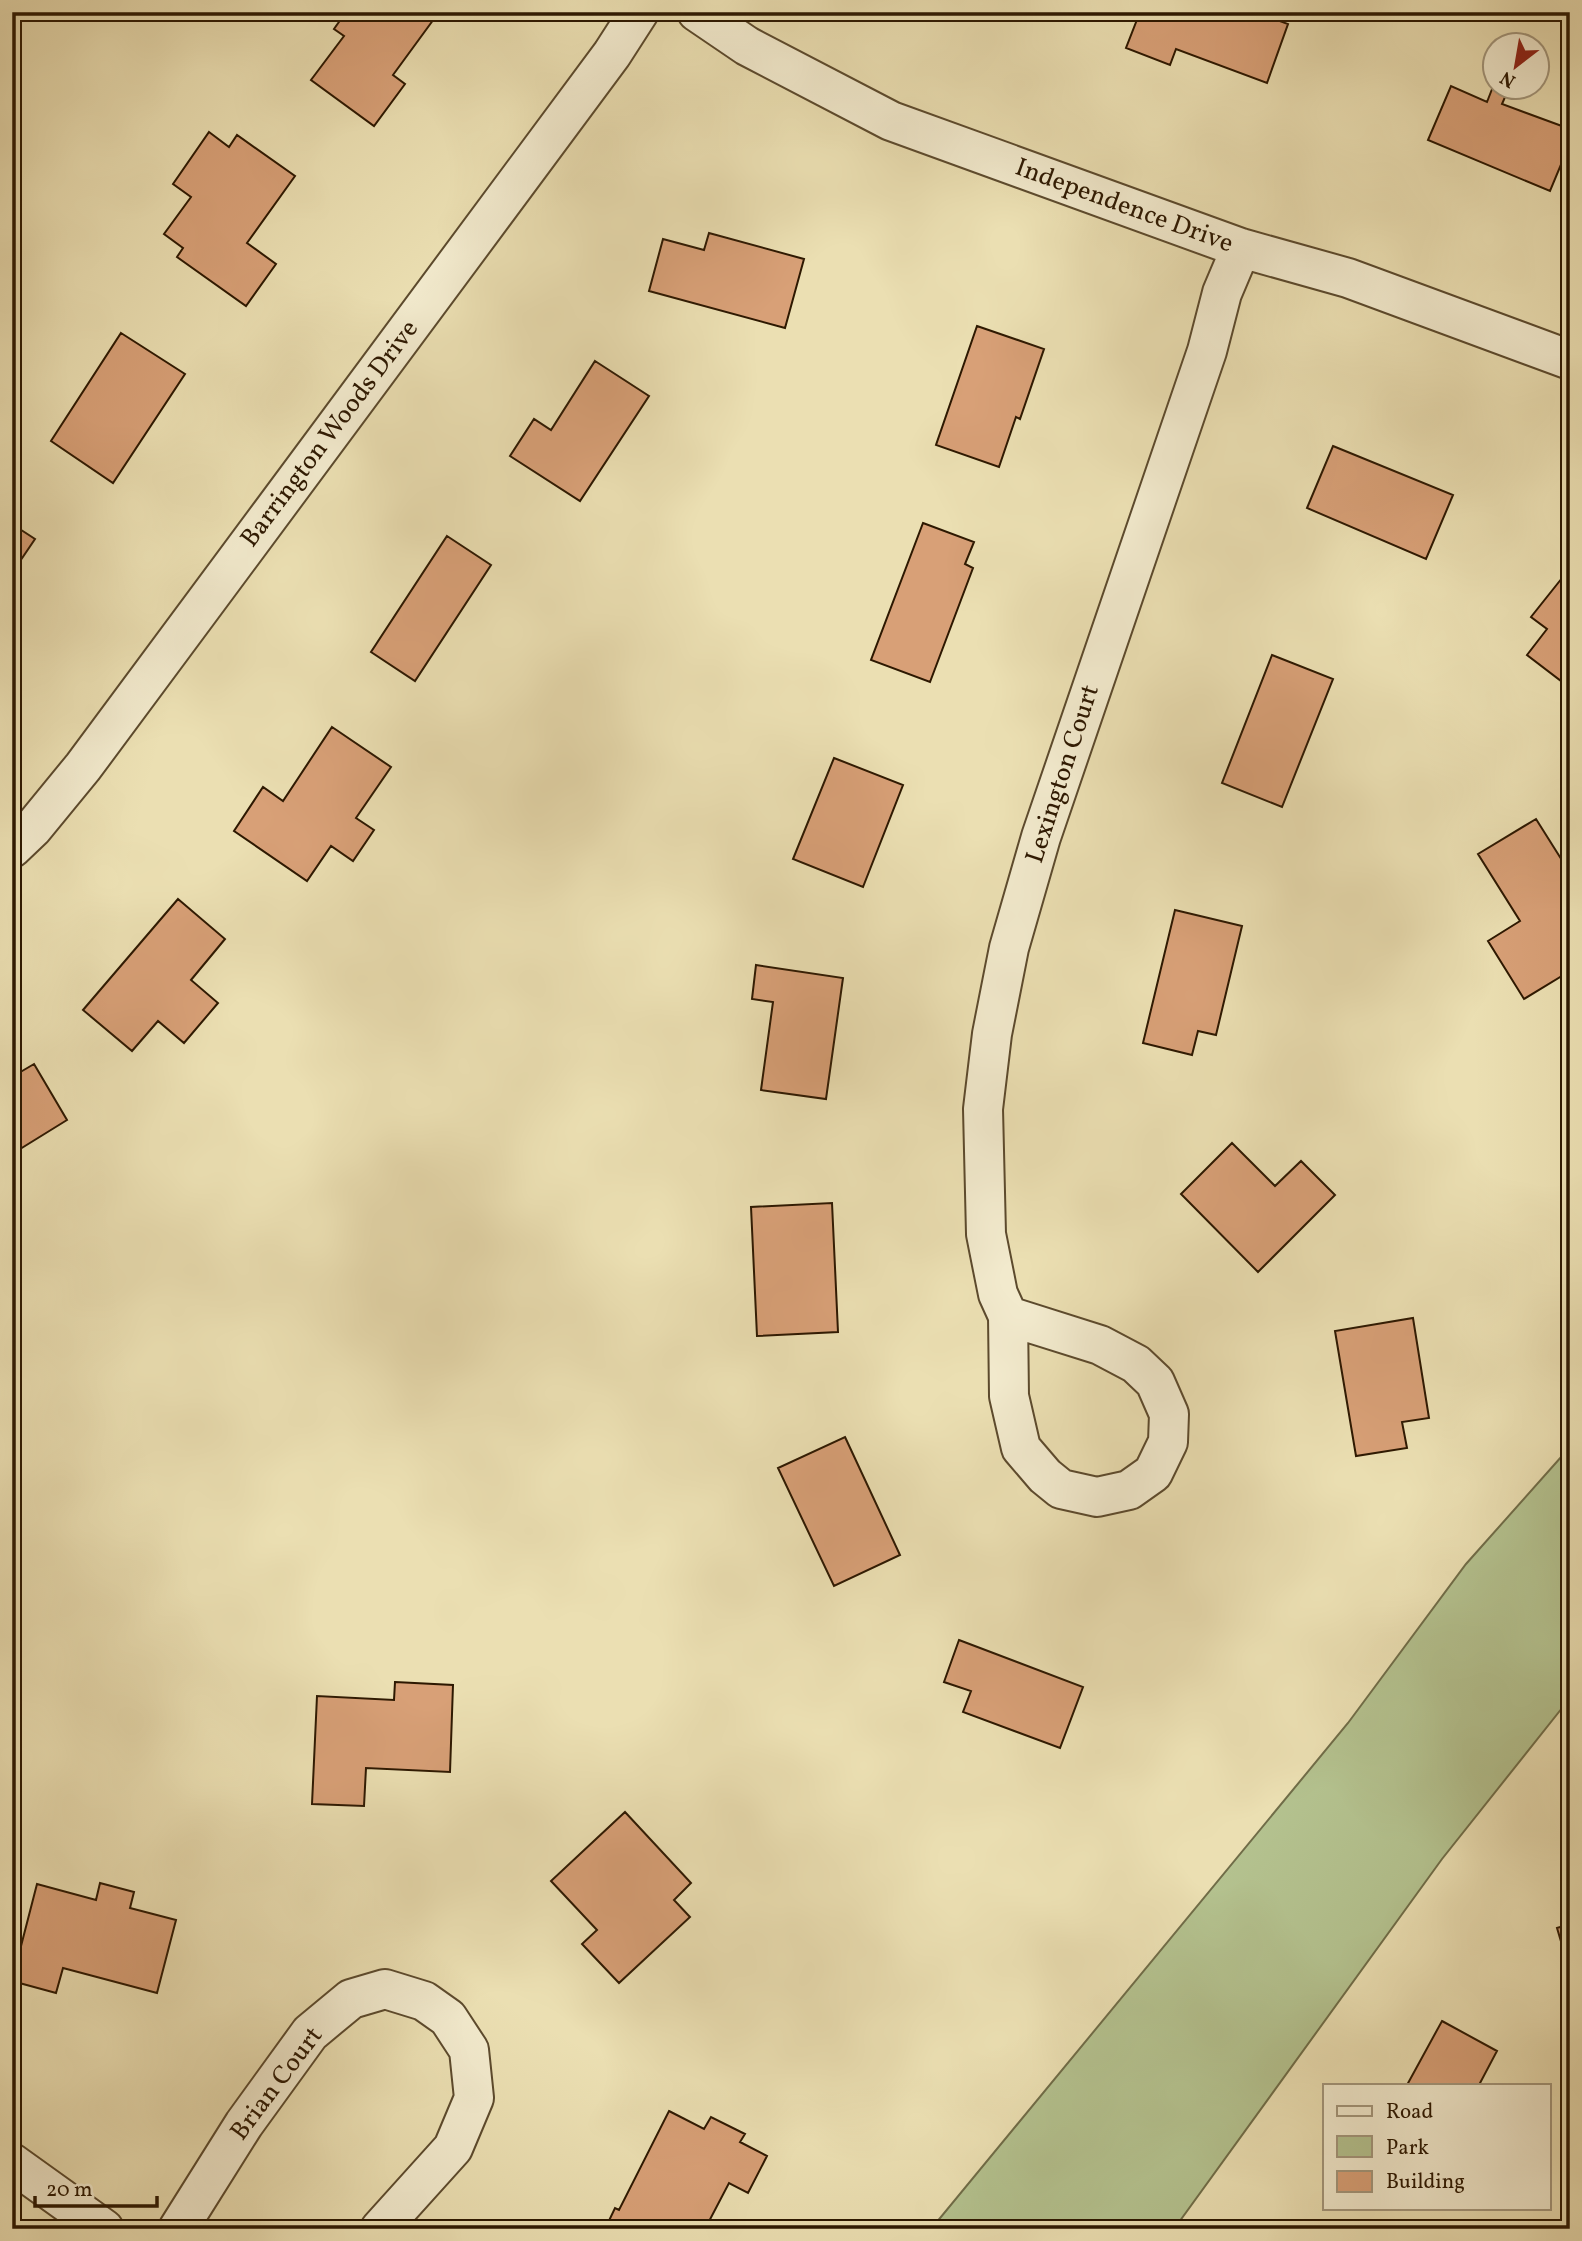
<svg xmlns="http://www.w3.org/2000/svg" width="1582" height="2241" font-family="Vollkorn,serif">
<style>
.green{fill:#b4c28f;stroke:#706d48;stroke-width:2}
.building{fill:#d8a077;stroke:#2d1801;stroke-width:2}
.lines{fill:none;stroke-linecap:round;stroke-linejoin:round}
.minor-casing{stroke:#5c4a2d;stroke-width:42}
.minor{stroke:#f2eacd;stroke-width:38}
.labels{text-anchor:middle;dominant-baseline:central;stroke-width:5;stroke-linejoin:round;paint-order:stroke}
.street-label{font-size:26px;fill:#2d1801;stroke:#f2eacd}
</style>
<rect width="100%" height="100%" fill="#ebdfb2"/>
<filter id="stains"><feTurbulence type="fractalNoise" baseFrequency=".00286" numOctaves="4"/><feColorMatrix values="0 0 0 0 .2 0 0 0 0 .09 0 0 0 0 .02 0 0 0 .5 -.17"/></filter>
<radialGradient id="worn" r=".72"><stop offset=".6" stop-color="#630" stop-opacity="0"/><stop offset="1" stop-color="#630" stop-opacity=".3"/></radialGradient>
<path class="green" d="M1570 1447V1698L1442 1859 1174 2229H931L1348 1723 1466 1564Z"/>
<path class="building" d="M346 12H439L393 75 405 84 374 126 311 80 344 36 334 29Z
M1140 12H1255L1288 24 1267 83 1176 49 1170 65 1126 48Z
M1494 84V88H1509L1502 104 1570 129V143L1550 191 1428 140 1451 86 1487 102Z
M209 132 229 147 237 135 295 176 247 243 276 264 246 306 177 257 183 248 164 234 191 197 173 184Z
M709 233 804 259 785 328 649 291 663 239 704 250Z
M977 326 1044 349 1020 419 1016 417 999 467 936 445Z
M121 333 185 374 113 483 51 441Z
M595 361 649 396 580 501 510 456 534 419 551 430Z
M1333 446 1453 495 1426 559 1307 508Z
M923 523 974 542 965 564 973 568 930 682 871 660Z
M12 524 35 539 12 573Z
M447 536 491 565 415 681 371 652Z
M1570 568V678L1565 684 1527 655 1547 629 1531 617Z
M1272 655 1333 679 1282 807 1222 783Z
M332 727 391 767 356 818 374 830 353 861 331 846 307 881 234 831 263 787 283 801Z
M834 758 903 785 863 887 793 859Z
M1536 819 1570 873V971L1524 999 1488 941 1520 921 1478 854Z
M178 899 225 939 191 980 218 1003 184 1043 158 1021 132 1051 83 1010Z
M1175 910 1242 926 1216 1035 1198 1031 1192 1055 1143 1043Z
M756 965 843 978 826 1099 761 1090 773 1002 752 999Z
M34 1064 67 1120 12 1154V1077Z
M1232 1143 1275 1186 1301 1161 1335 1195 1258 1272 1181 1194Z
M832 1203 838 1332 757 1336 751 1207Z
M1413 1318 1429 1418 1402 1422 1407 1448 1356 1456 1335 1331Z
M845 1437 900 1555 834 1586 778 1468Z
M959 1640 1083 1687 1060 1748 963 1712 971 1691 944 1682Z
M395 1682 453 1685 450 1772 366 1768 364 1806 312 1804 317 1696 394 1700Z
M625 1812 691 1883 674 1900 690 1917 619 1983 582 1944 597 1930 551 1881Z
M100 1883 134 1892 130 1908 176 1920 157 1993 63 1968 56 1993 12 1981 37 1884 96 1900Z
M1570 1924V1972L1557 1928Z
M1442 2021 1497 2051 1479 2085H1407Z
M669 2111 704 2129 711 2117 745 2134 740 2142 767 2156 748 2193 729 2183 705 2229H605L615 2208 619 2210Z"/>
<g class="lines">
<defs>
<path id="minor" d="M697 12 747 46 891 121 1241 248 1348 278 1570 360
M12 848 33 828 83 767 612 54 639 12
M1008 1316 998 1294 986 1234 983 1109 992 1034 1009 948 1041 837 1207 351 1222 293 1241 248
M1008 1316 1100 1345 1136 1364 1155 1382 1169 1414 1168 1442 1153 1473 1129 1490 1097 1497 1061 1489 1045 1476 1021 1448 1009 1396Z
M12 2163 104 2229
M178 2229 244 2124 310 2033 351 1999 385 1989 424 2001 448 2018 469 2050 474 2098 453 2148 380 2229"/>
</defs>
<use href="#minor" class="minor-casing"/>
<use href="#minor" class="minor"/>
</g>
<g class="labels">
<g class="street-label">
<text transform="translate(1124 206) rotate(20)">Independence Drive</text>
<text transform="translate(330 434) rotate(-53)">Barrington Woods Drive</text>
<text transform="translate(1063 774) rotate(-72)">Lexington Court</text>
<text transform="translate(277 2084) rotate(-53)">Brian Court</text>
</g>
</g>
<rect width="1582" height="2241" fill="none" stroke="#ebdfb2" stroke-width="42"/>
<rect x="14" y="14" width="1554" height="2213" fill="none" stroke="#2d1801" stroke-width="3.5"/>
<rect x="21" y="21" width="1540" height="2199" fill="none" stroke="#2d1801" stroke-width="2"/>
<rect x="1323" y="2084" width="228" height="126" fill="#f2eacd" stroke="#a3967b" stroke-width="2"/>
<rect x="1337" y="2106" width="35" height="10" fill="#f2eacd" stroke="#a3967b" stroke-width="2"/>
<text x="1386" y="2118" font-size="21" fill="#2d1801">Road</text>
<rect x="1337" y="2136" width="35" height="21" fill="#b4c28f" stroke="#a3967b" stroke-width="2"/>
<text x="1386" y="2154" font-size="21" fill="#2d1801">Park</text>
<rect x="1337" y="2171" width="35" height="21" fill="#d8a077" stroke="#a3967b" stroke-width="2"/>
<text x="1386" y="2188" font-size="21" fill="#2d1801">Building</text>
<g transform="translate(1516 66) rotate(211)"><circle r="33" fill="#f2eacd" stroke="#a3967b" stroke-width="2"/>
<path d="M0-5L12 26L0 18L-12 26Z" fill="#8f2418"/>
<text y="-10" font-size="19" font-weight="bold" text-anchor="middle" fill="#2d1801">N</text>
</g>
<path d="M35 2196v10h122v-10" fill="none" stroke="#2d1801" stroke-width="3.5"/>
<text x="46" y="2196" font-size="21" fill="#2d1801" stroke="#f2eacd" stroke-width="5" paint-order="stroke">20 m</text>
<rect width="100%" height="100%" filter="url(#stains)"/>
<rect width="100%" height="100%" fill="url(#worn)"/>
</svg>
